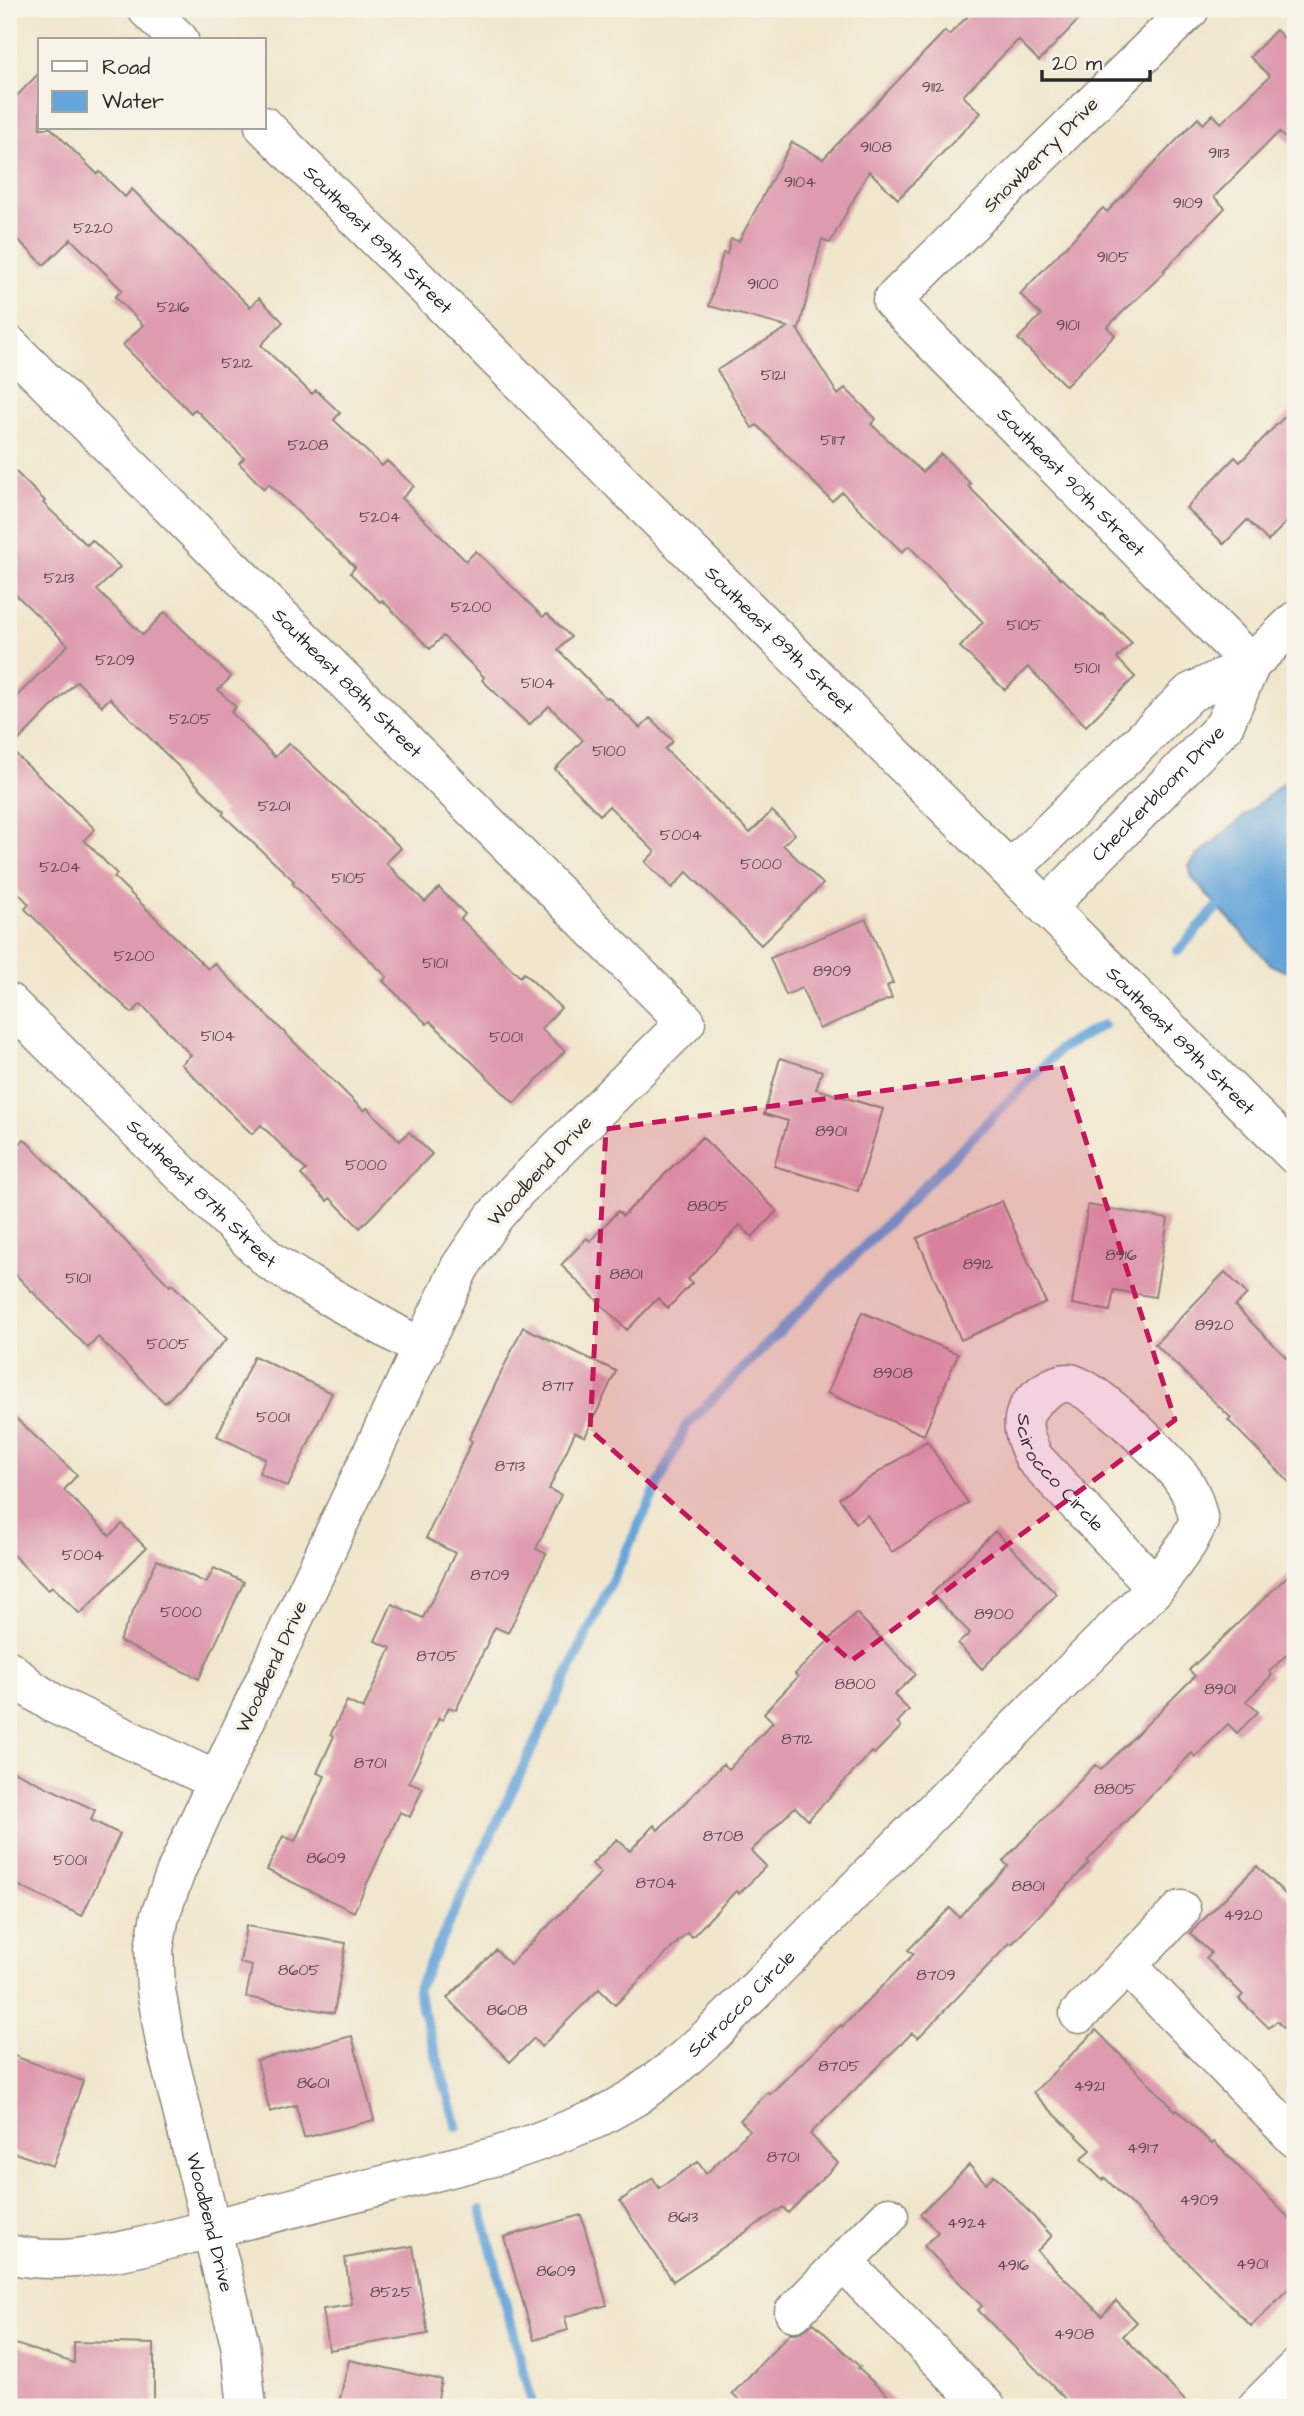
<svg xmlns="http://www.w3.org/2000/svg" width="1304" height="2416" font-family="'Architects Daughter',sans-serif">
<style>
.water{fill:#66a5d9;stroke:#486882;stroke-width:2}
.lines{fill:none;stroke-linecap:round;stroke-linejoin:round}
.stream{stroke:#66a5d9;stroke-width:10}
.building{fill:#de9baf}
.minor-casing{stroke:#8e887c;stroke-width:41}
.minor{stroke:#fff;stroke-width:38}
.marked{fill:#c2185b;fill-opacity:0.2;stroke:#c2185b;stroke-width:5;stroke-dasharray:14 9;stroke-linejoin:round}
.labels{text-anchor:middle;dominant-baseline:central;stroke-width:7;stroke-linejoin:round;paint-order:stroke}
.number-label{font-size:16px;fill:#58474c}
.street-label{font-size:19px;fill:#2b2b2b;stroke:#f7f3e8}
</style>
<rect width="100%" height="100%" fill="#f7f3e8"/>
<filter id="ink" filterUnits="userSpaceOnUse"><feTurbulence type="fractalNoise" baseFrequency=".0143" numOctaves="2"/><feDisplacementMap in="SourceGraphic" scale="14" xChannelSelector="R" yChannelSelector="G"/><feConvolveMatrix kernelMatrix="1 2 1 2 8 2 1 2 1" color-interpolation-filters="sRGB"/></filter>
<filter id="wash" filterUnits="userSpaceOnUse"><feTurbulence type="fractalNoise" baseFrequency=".00686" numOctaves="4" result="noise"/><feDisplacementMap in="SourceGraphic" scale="28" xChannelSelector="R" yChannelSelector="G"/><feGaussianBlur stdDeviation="1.57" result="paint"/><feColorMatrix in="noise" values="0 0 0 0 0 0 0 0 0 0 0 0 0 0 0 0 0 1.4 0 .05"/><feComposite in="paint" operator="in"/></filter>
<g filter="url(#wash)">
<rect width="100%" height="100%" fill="#f0e6cc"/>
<path class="water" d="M1295 773V971H1284L1271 965 1192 878 1189 866 1196 857Z"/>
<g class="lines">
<path class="stream" d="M1178 951 1217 907
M457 2127 417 1990 686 1426 1061 1048 1103 1025
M481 2210 533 2407"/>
</g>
<g id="blocks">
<path class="building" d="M975 9H1089L1039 61 1018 40 963 96 981 113 898 199 869 171 830 243 822 239 799 329H797L838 395 845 388 876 419 871 424 922 472 941 454 971 484 968 486 1061 579 1062 578 1101 615 1102 614 1132 643 1117 658 1135 677 1086 726 1028 667 1005 690 960 647 983 622 909 546 902 552 842 492 832 501 757 425 752 428 717 370 788 327 709 306 723 253 727 254 731 239 739 241 792 142 823 159 945 31 949 35Z
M1276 30 1295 49V148L1279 132 1214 197 1225 208 1164 270 1165 272 1107 327 1115 335 1066 386 1018 339 1041 315 1020 294 1103 208 1107 212 1198 118 1203 124 1213 114 1221 123 1270 76 1250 57Z
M40 72V128H51L97 174 100 172 125 197 132 189 250 307 259 298 283 322 261 345 312 394 316 390 340 413 334 420 382 466 387 461 414 486 402 498 466 561 476 551 543 617 547 614 571 637 558 650 606 698 608 697 640 728 650 718 673 741 665 749 750 833 772 811 795 834 783 845 823 884 761 945 687 872 672 888 645 862 655 852 609 806 600 815 555 769 583 740 549 706 529 725 482 680 484 677 443 636 430 649 382 600 380 602 350 573 355 567 269 484 264 489 239 463 244 458 195 409 191 413 123 345 143 325 115 297 122 290 71 239 44 265 9 231V104Z
M1295 406V513L1268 541 1247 520 1224 544 1186 508 1235 457 1240 462Z
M9 465 45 501 43 503 87 545 92 540 120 567 97 590 143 635 165 612 231 677 218 690 236 707 231 712 275 757 289 743 401 848 386 863 425 902 439 888 465 914 461 919 520 977 524 973 561 1008 541 1029 565 1051 514 1103 430 1021 427 1024 383 981 387 977 292 883 294 881 222 814 224 812 110 698 102 706 77 681 10 749 95 829 84 840 117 874 114 877 208 969 214 963 364 1111 367 1108 400 1141 409 1132 432 1154 360 1228 330 1198 327 1201 301 1175 306 1170 261 1125 252 1134 209 1092 181 1064 191 1055 141 1004 132 1013 103 986 25 909 29 904 9 883V704L68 645 9 588Z
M866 919 893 983 887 986 892 998 819 1029 802 988 786 995 770 958Z
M780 1058 822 1071 816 1089 883 1109 858 1191 774 1166 788 1121 764 1114Z
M702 1137 777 1211 752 1237 740 1225 688 1279 692 1283 668 1308 658 1298 627 1330 561 1265 587 1238 590 1241 618 1211 623 1216Z
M24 1139 170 1286 172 1284 227 1339 165 1403 98 1337 88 1348 9 1268V1155Z
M1002 1201 1046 1303 961 1340 917 1238Z
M1088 1205 1168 1219 1155 1297 1114 1290 1110 1311 1072 1304Z
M1225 1272 1247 1294 1235 1306 1295 1366V1488L1228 1420 1231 1418 1155 1344Z
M862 1312 958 1354 924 1435 827 1393Z
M523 1327 616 1371 585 1437 575 1432 549 1489 561 1495 536 1549 546 1554 508 1633 495 1627 456 1710 449 1707 443 1720 439 1718 409 1782 423 1788 410 1817 400 1812 354 1912 267 1870 283 1836 295 1841 325 1776 317 1773 334 1736 331 1734 347 1701 363 1709 391 1648 375 1641 392 1604 423 1618 455 1553 426 1538 472 1441 469 1439Z
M254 1356 332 1393 288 1487 259 1473 265 1459 217 1436Z
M9 1412 77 1475 64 1490 110 1536 122 1524 146 1548 80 1614 52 1586 48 1590 9 1551Z
M927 1441 968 1503 892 1552 867 1515 856 1523 839 1498Z
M995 1531 1057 1594 982 1669 958 1644 970 1633 932 1594Z
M157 1560 206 1583 214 1568 244 1582 199 1679 119 1641Z
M1295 1569V1646L1269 1672 1272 1675 1246 1701 1258 1712 1237 1733 1228 1724 1195 1757 1192 1753 1087 1861 1089 1863 1012 1944 1010 1943 918 2038 912 2033 810 2134 838 2163 788 2213 783 2207 673 2281 620 2201 653 2178 659 2188 698 2162 706 2174 750 2130 740 2120 768 2092 770 2094 841 2025 842 2027 914 1954 908 1950 950 1908 959 1917 1008 1866 1003 1861 1095 1765 1101 1770 1195 1676 1189 1670Z
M856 1613 916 1674 894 1695 909 1710 897 1723 901 1727 874 1754 872 1752 808 1820 795 1807 751 1851 766 1866 739 1894 736 1891 692 1937 687 1933 615 2005 599 1989 541 2047 534 2038 510 2062 447 1998 496 1950 510 1964 601 1873 592 1864 617 1839 630 1851 654 1825 658 1830 723 1764 729 1769 773 1722 764 1713 798 1677 795 1674Z
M9 1769 95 1810 91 1820 120 1834 82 1916 9 1881Z
M1257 1866 1295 1904V2039L1277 2021 1269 2028 1239 1999 1243 1995 1206 1958 1211 1953 1190 1933Z
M246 1926 346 1943 334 2013 246 1997 252 1966 240 1963Z
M1096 2030 1176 2111 1177 2110 1212 2144 1214 2142 1295 2224V2283L1251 2326 1105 2178 1102 2180 1081 2159 1091 2150 1033 2093Z
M352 2036 374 2120 304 2138 296 2105 270 2112 257 2060Z
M9 2054 83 2081 53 2166 9 2151Z
M969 2165 986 2183 994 2175 1052 2236 1037 2251 1102 2316 1116 2301 1137 2322 1123 2336 1191 2407H1073L978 2310 982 2306 924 2246 938 2232 920 2214Z
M581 2215 607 2305 565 2317 568 2330 534 2340 504 2237Z
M413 2246 428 2334 329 2350 323 2309 352 2305 345 2258Z
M814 2323 860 2367 858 2368 900 2407H746L732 2394 790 2333H800Z
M9 2342 74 2363V2342L154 2344V2407H9Z
M349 2360 442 2380 436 2407H338Z"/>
</g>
</g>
<g filter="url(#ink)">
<use href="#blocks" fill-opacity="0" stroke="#8e887c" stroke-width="2"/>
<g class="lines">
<defs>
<g id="minor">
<path d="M147 9 179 40"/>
<path id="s1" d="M1190 9 892 301 1251 664"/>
<path id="s2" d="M264 126 1295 1155"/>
<path id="s3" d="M9 345 686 1022 517 1190 494 1217 460 1267 217 1781 177 1869 160 1915 154 1949 156 1990 165 2042 240 2344 247 2407"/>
<path d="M1011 870 1190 693 1251 664 1295 621"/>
<path id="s4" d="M1047 907 1224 726 1251 664"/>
<path id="s5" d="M9 1003 270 1261 309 1285 423 1349"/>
<path d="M9 1670 31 1689 54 1704 217 1781"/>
<path d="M1127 1965 1295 2138"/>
<path d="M1079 2014 1181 1910"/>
<path id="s6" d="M9 2254C53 2265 96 2256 140 2247L497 2156 537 2142 596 2119 635 2097 674 2068 712 2034 1156 1587 1187 1544 1199 1521C1195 1504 1191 1490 1180 1476 1163 1456 1093 1385 1069 1383 1061 1382 1050 1388 1044 1392 1016 1412 1021 1431 1034 1458L1156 1587"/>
<path d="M843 2262 986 2407"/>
<path d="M794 2312 889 2216"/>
<path d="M1257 2407 1295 2369"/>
</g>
</defs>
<use href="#minor" class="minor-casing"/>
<use href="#minor" class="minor"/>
</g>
</g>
<path class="marked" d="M1062 1066 1175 1420 851 1661 590 1430 606 1129Z"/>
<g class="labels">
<g class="number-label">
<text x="933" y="87">9112</text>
<text x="876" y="147">9108</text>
<text x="1219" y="153">9113</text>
<text x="800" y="182">9104</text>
<text x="1188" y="203">9109</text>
<text x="93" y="228">5220</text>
<text x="1113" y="257">9105</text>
<text x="763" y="284">9100</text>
<text x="173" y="307">5216</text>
<text x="1068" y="325">9101</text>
<text x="237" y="363">5212</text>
<text x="773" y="375">5121</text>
<text x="833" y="440">5117</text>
<text x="308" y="445">5208</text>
<text x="380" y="517">5204</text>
<text x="59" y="578">5213</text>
<text x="471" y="607">5200</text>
<text x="1024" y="625">5105</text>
<text x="115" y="660">5209</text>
<text x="1087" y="668">5101</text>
<text x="538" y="683">5104</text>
<text x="190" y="719">5205</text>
<text x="609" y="751">5100</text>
<text x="274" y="806">5201</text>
<text x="681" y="835">5004</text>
<text x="761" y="864">5000</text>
<text x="60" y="867">5204</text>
<text x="349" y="878">5105</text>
<text x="134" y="956">5200</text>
<text x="435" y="963">5101</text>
<text x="832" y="971">8909</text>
<text x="218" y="1036">5104</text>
<text x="506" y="1037">5001</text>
<text x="831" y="1131">8901</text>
<text x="366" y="1165">5000</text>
<text x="708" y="1206">8805</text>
<text x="1121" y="1255">8916</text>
<text x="978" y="1264">8912</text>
<text x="626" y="1274">8801</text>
<text x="78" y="1278">5101</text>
<text x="1214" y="1325">8920</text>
<text x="168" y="1344">5005</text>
<text x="893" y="1373">8908</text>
<text x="558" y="1386">8717</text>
<text x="273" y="1417">5001</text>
<text x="510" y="1466">8713</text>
<text x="83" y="1555">5004</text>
<text x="490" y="1575">8709</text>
<text x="181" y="1612">5000</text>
<text x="994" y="1614">8900</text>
<text x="437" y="1656">8705</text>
<text x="855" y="1684">8800</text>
<text x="1220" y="1689">8901</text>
<text x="797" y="1739">8712</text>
<text x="370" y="1763">8701</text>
<text x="1115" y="1789">8805</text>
<text x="723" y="1836">8708</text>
<text x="326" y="1858">8609</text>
<text x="70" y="1860">5001</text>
<text x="656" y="1883">8704</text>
<text x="1028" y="1886">8801</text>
<text x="1243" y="1915">4920</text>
<text x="299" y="1970">8605</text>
<text x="936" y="1975">8709</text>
<text x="507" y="2010">8608</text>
<text x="839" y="2066">8705</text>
<text x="313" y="2083">8601</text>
<text x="1089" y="2086">4921</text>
<text x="1143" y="2148">4917</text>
<text x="783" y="2157">8701</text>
<text x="1199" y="2200">4909</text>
<text x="683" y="2217">8613</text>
<text x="967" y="2223">4924</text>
<text x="1252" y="2264">4901</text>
<text x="1013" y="2265">4916</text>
<text x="556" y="2271">8609</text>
<text x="391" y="2292">8525</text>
<text x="1074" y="2334">4908</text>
</g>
<g class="street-label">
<text transform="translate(1041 155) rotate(-45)">Snowberry Drive</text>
<text stroke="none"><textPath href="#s2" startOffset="161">Southeast 89th Street</textPath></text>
<text stroke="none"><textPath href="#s1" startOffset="672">Southeast 90th Street</textPath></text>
<text stroke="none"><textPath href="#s2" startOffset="728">Southeast 89th Street</textPath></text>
<text stroke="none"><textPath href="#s3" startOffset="478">Southeast 88th Street</textPath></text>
<text stroke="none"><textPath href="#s4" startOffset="159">Checkerbloom Drive</textPath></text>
<text stroke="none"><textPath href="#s2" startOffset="1295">Southeast 89th Street</textPath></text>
<text transform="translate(540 1171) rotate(-47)">Woodbend Drive</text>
<text stroke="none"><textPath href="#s5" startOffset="271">Southeast 87th Street</textPath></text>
<text stroke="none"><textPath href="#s6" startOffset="1783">Scirocco Circle</textPath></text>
<text transform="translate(272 1667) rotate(-65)">Woodbend Drive</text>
<text stroke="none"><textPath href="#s6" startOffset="793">Scirocco Circle</textPath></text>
<text stroke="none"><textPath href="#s3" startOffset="2320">Woodbend Drive</textPath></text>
</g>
</g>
<rect width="1304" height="2416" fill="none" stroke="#f7f3e8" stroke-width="35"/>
<rect x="38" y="38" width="228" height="91" fill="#f7f3e8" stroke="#a5a39c" stroke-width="2"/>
<rect x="52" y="61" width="35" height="10" fill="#ffffff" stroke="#a5a39c" stroke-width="2"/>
<text x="102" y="74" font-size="21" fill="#2b2b2b">Road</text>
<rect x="52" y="91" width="35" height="21" fill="#66a5d9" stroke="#a5a39c" stroke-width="2"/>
<text x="102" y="108" font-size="21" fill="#2b2b2b">Water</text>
<path d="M1042 70v10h108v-10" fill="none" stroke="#2b2b2b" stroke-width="3.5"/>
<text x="1052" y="70" font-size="21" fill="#2b2b2b" stroke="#f7f3e8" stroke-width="5" paint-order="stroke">20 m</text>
</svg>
